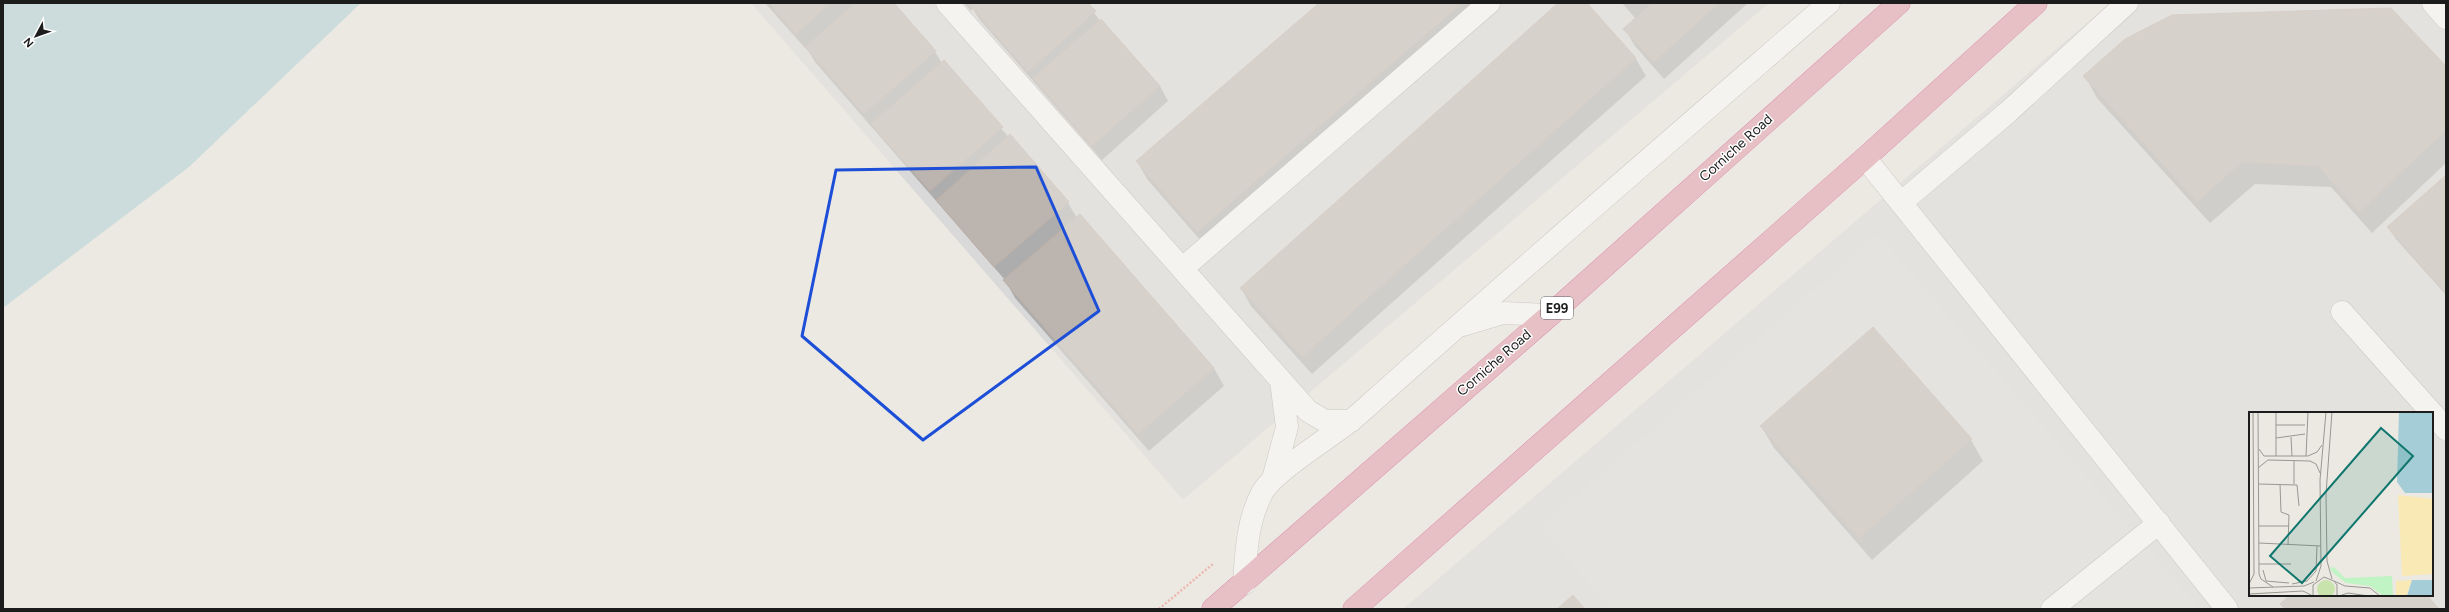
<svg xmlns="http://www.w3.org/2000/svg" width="2449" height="612" font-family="Figtree,sans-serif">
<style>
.residential{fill:#dad9d9;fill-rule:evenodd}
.parking{fill:#dcdcdc}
.water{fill:#a5cdd7}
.shadow{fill:#0003}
.building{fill:#bcb4af;stroke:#bdafa6}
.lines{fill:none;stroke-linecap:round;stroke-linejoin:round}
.minor-casing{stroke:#a0a0a0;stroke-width:23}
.highway-casing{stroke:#c83169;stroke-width:23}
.path{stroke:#ee7a71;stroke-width:2.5;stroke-dasharray:2 2;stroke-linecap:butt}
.minor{stroke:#fff;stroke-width:22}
.highway{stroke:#de8fa0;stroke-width:22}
.marked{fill:none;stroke:#1d4ed8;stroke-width:3;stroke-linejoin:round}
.labels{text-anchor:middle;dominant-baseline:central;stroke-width:3;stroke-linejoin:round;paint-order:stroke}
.shield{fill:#fff;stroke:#606060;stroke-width:1}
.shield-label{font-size:13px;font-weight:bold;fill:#1c1c1c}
.street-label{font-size:14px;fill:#1c1c1c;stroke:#fff}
.inset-road{fill:none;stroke:#999793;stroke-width:1}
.view{fill:#0f766e;fill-opacity:0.15;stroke:#0f766e;stroke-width:2}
.inset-edge{fill:none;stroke:#1c1c1c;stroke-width:2}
</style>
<rect width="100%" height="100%" fill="#ece9e2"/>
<path class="residential" d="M751 3H1769L1183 500Z
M2110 3H2429L2446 20V609H1403ZM2250 413H2432V595H2250Z"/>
<path class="parking" d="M1878 234 2200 609H1611L1540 526Z"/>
<path class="water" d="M3 3H361L189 167 3 308Z"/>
<path class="shadow" d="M765 3H892L935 52 942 63 1068 203 1077 218 1080 215 1214 368 1224 386 1149 451 1015 298 1005 280 815 62 806 47 805 48Z
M964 3H1087L1100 21 1160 86 1168 101 1102 160 979 19 973 9 971 11Z
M1320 3H1493L1208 249 1147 179 1137 161Z
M1560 3H1586L1636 59 1646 76 1312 374 1251 306 1241 288Z
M1622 3H1748L1664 79 1635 46 1625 29 1636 19Z
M2446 67V163L2372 233 2331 187 2255 184 2210 223 2097 98 2085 76Z
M2446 176V295L2395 238 2389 228Z
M1761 426 1971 440 1983 461 1872 560 1774 448Z"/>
<path class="building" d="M769 3H831L796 34Z
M855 3H894L936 51 864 114 805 47Z
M971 3H1088L1096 11 1028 72 969 4Z
M1319 3H1462L1197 232 1136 161Z
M1558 3H1587L1636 58 1302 357 1240 288Z
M1652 3H1719L1654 62 1623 29Z
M2391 8 2446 66V130L2359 212 2318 166 2242 162 2197 202 2083 76 2125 39 2172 15Z
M1101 19 1160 86 1092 146 1033 78Z
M944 60 1003 127 930 191 871 124Z
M1010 134 1069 202 994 267 936 200Z
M2446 175V293L2387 227Z
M1080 214 1214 368 1138 434 1003 280Z
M1873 327 1972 439 1859 538 1760 426Z
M1573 595 1585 609H1557Z
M2290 595H2427L2439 609H2285L2280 604Z"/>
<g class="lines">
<defs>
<path id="minor" d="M947 3 1308 411 1325 421H1351
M2433 3 2446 18
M1865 158 2227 609
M1902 202 2008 112 2127 3
M1183 268 1489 3
M2342 312 2432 413
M1463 325 1503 313 1550 315
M2432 413 2446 429
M1273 479 1287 427 1281 381
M1244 584C1246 554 1247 521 1262 493 1274 470 1337 434 1360 413 1515 274 1672 139 1829 3
M2052 609 2159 523"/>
<path id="highway" d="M1213 609 1550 315 1899 3
M1354 609 1865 158 2036 3"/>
</defs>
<use href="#minor" class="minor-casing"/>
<use href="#highway" class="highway-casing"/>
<path class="path" d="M1159 609 1214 563"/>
<use href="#minor" class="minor"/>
<use href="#highway" class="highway"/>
</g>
<path d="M0 0H2449V612H0ZM1036 167 1099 311 923 440 802 336 836 170Z" fill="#ece9e2" fill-opacity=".55" fill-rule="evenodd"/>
<path class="marked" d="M1036 167 1099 311 923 440 802 336 836 170Z"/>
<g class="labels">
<rect class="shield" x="1541" y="297" width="32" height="22" rx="3"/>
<g class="shield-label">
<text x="1557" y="308">E99</text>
</g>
<g class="street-label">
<text transform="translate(1736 148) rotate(-42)">Corniche Road</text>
<text transform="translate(1494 363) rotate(-41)">Corniche Road</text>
</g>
</g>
<g transform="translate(2249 412)">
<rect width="184" height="184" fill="#ece9e2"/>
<path d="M68 177a9 9 0 1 1 18 0a9 9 0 1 1-18 0Z" fill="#c8e3ab"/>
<path d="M149 83 184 87 183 162 153 164ZM163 168 157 184H147V169Z" fill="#f9e9b4"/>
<path d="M85 155 96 166 143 164 144 184H134L121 174 97 171 84 161 81 156Z" fill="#c1f4c4"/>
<path d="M150 0H184L183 81H156L148 70ZM163 168H184V184H158Z" fill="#a5cdd7"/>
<path class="inset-road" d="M9 0 10 162 12 167 24 175M27 13H56M42 25 43 44M27 26 56 22M10 37 15 44H59L68 40 73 33M27 44V0M57 44 59 0M45 49V72M9 56 19 48 61 49 67 52 71 61M9 72 48 73 50 94M31 72 32 100 40 103 39 133M10 114H40M10 131 72 134M10 152H42M14 158 17 169 40 171M83 167 78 149 77 82 83 0M67 169 72 154 71 68 77 0M85 169 96 174 121 176 131 184M0 172 5 162 4 0M43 172 58 169 67 159 68 134M0 176 55 174 65 170M0 182 54 179 64 184M64 184V173L75 165 85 169 88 173V184M90 184 99 181 120 184"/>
<path class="view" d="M132 16 164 44 53 171 21 144Z"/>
<rect width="184" height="184" class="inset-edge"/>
</g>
<rect width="2449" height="612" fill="none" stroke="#1c1c1c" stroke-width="8"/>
<g transform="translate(36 36) rotate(229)" stroke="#ffffff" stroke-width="3" paint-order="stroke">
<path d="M0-3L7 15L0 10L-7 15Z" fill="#1c1c1c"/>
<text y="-6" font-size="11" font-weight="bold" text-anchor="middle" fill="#1c1c1c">N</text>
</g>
</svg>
